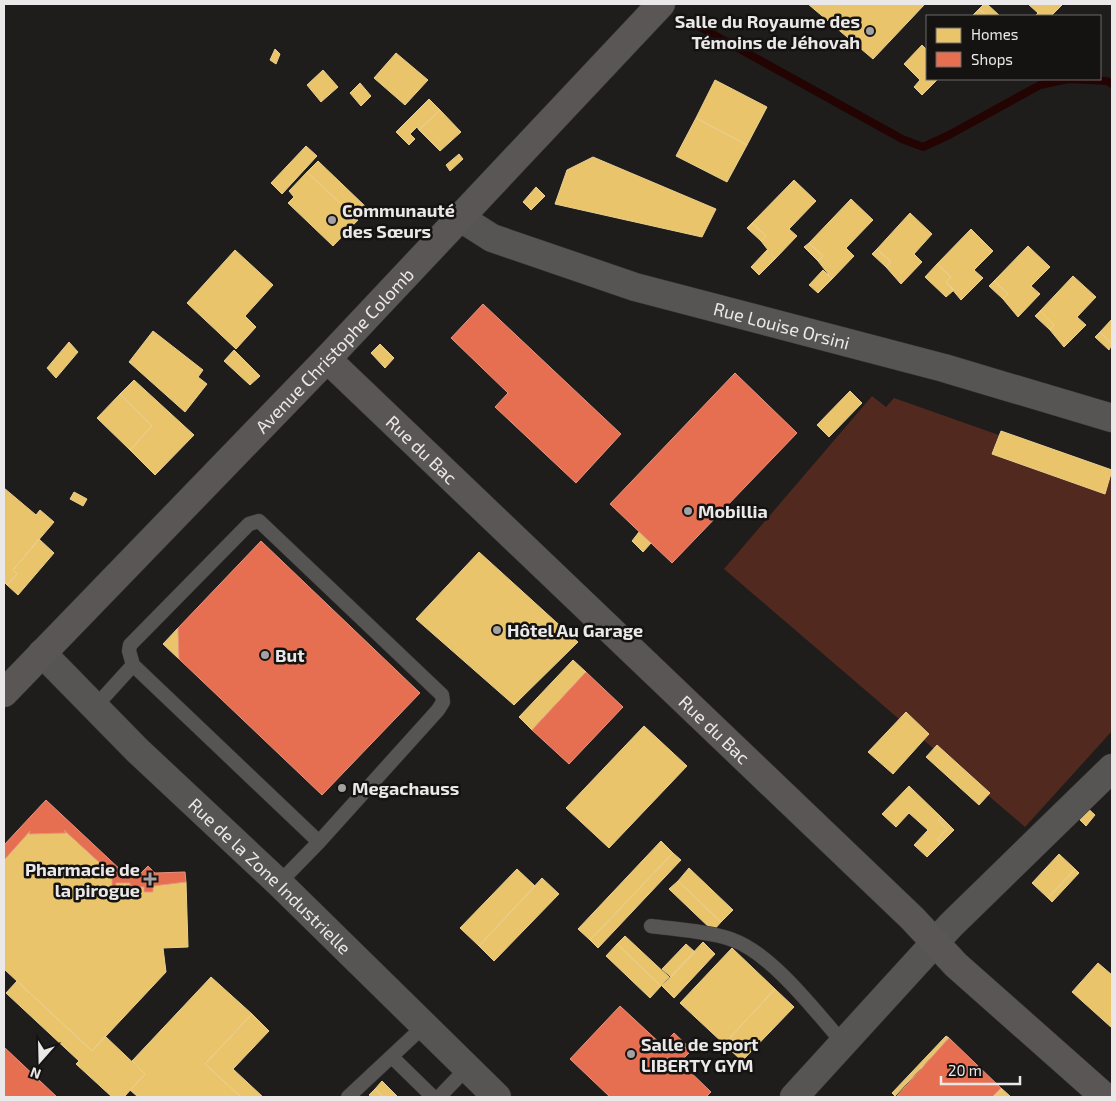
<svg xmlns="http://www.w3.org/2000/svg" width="1116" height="1101" font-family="'Exo 2',sans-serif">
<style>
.green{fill:#52291e}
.homes{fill:#e9c46a;stroke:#e9cf90}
.shops{fill:#e76f51;stroke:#e8937e}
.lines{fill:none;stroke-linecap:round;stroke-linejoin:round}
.stream{stroke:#230403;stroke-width:8}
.lane-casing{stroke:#393837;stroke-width:15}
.street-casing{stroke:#393837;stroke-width:29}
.secondary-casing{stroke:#393837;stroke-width:29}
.lane{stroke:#565554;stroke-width:14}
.street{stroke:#565554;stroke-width:28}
.secondary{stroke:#5a5655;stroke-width:28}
.poi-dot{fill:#a3a1a1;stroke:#151312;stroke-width:2}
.labels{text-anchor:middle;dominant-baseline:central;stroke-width:5;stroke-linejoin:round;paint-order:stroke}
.poi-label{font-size:18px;font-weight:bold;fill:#eae8e8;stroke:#151312;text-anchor:start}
.street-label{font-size:18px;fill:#eae8e8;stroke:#151312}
</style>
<rect width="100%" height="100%" fill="#1e1d1c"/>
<path class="green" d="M872 396 886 407 894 398 1112 475V731L1025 827 724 569Z"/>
<path class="homes" d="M808 4H925L873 59Z
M984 4H987L1000 16H987L979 9Z
M1028 4H1063L1051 16H1035L1038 13Z
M979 9 987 16H972Z
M922 45 927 50V79H938L922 95 914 87 920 80 904 64Z
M275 49 280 54 276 64 270 60Z
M396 53 428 80 405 105 374 78Z
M323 70 338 87 321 102 307 85Z
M715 80 767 107 747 145 696 118Z
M360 83 371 96 361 106 350 93Z
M429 99 440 110 419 130 417 127 410 134 415 139 409 145 396 132Z
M440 110 461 132 440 151 419 130Z
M696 118 747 145 727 182 676 156Z
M306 146 317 156 282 194 271 183Z
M459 154 463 159 450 171 446 165Z
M593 157 716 209 702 237 555 204 567 170Z
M318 161 367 208 357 219 307 172Z
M307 172 358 220 333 246 288 203 294 197 289 191Z
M794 180 816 201 789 229 797 236 775 259 761 241 766 236 752 223Z
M536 187 545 196 531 210 523 202Z
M851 199 873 220 846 248 854 256 832 279 818 261 823 256 809 243Z
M910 213 932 234 914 254 922 262 901 284 886 267 891 262 877 249Z
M752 223 766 236 761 241 747 228Z
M971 229 993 251 974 270 983 278 961 300 946 282 951 277 937 264Z
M809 243 823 256 818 261 804 247Z
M1028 246 1050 267 1031 286 1040 294 1018 317 1003 299 1008 294 994 281Z
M877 249 891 262 886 267 872 254Z
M235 250 273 285 245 316 256 327 236 349 187 303Z
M767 250 775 259 759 275 751 267Z
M937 264 951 277 946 282 954 290 946 297 925 277Z
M823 270 832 279 818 293 809 285Z
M1073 276 1096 297 1077 317 1086 325 1064 347 1050 330 1054 325 1040 311Z
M994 281 1008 294 1003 299 989 286Z
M1040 311 1054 325 1050 330 1035 316Z
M1112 319V344L1100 332Z
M153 331 203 370 198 377 207 384 185 412 129 362Z
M1100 332 1112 344 1109 350 1095 337Z
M69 342 78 352 56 378 47 368Z
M380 344 394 358 385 368 371 353Z
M234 350 260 376 250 385 224 361Z
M134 380 194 435 155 475 130 450 152 426 120 394Z
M850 391 862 403 829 437 817 425Z
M120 394 152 426 130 450 97 418Z
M1001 431 1112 470 1105 494 992 454Z
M4 488 36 515 40 510 54 522 13 570 17 574 7 585 4 582Z
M74 492 87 499 83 506 70 499Z
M639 532 651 543 643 552 632 541Z
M39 539 54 553 18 595 7 585 17 574 13 570Z
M479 552 578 642 514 705 416 619Z
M178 628 179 659 163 644Z
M573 660 586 672 532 730 519 717Z
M906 712 929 734 893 774 868 752Z
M644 726 687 766 609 848 566 808Z
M937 745 990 793 979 805 926 757Z
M909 786 941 817 938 820 947 829 937 840 941 843 927 857 914 845 928 830 909 813 896 827 882 814Z
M1083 804 1095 815 1086 826 1074 814Z
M941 817 954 830 941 843 937 840 947 829 938 820Z
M64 830 112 874V887H116V883H130V887H144V892H153V886L186 882 188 947 163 948 166 972 92 1051 4 969V860L30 831 29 834 66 833Z
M661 841 673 853 590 940 578 929Z
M673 853 681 860 598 948 590 940Z
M1059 854 1075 869 1048 898 1032 883Z
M689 868 733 910 721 922 678 881Z
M517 869 535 886 479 946 460 928Z
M1075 869 1079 873 1052 902 1048 898Z
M542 878 559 894 494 961 479 946Z
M678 881 721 922 713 931 669 889Z
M625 936 669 977 661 986 617 944Z
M703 942 715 954 674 998 662 986Z
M617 944 661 986 650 998 606 956Z
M686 944 695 952 671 977 662 969Z
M732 948 775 989 724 1044 680 1003Z
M1098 963 1112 975V1028L1072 992Z
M211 977 252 1014 205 1064 241 1097H138L130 1090 145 1074 132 1061Z
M17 981 92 1051 105 1036 145 1074 124 1097H112L76 1064 79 1061 6 993Z
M775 989 794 1007 742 1061 724 1044Z
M252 1014 269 1031 233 1069 263 1097H241L205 1064Z
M946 1036 949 1038 895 1096 892 1093Z
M382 1081 398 1097H384L375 1089Z
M1001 1088 1011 1097H992Z
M375 1089 384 1097H372L369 1095Z"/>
<path class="shops" d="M483 304 621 434 576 483 495 407 508 393 451 338Z
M735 373 797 433 672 563 610 504Z
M261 541 420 693 322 795 179 659 178 628Z
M586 672 623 707 569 764 532 730Z
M46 800 125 874 141 873 148 866 155 873 185 872 186 882 153 886V892H144V887H130V883H116V887H112V874L64 830 66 833 29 834 30 831 4 860V845Z
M620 1006 662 1045 674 1033 692 1050 680 1062 711 1092 706 1097H610L570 1059Z
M949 1038 1001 1088 992 1097H896Z
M4 1047 57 1097H4Z"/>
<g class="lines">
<path class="stream" d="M689 21 902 139 923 147 949 135 1040 85 1069 79 1107 81 1112 84"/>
<defs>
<path id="lane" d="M133 665 319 842
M94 708 133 665 129 651 130 645 249 524 259 521 442 695 443 702 438 710 319 842 279 883
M651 926C673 929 714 932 733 940 772 954 816 1012 844 1044
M392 1057 433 1097
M348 1097 424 1026
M439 1097 467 1068"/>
<g id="street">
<path id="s1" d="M459 217 492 238 635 287 944 368 1112 418"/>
<path id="s2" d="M42 653 137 750 279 883 497 1097"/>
<path d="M794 1097 951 925 1112 768"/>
</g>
<g id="secondary">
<path id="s3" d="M327 359 912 918 956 965 1105 1097"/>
<path id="s4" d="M4 693 327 359 661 4"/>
</g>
</defs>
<use href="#lane" class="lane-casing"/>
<use href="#street" class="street-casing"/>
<use href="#secondary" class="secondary-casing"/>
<use href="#lane" class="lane"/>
<use href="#street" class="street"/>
<use href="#secondary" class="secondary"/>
</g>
<g class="poi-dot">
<circle cx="870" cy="31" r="5"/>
<circle cx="332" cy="220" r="5"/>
<circle cx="688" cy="511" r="5"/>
<circle cx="497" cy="630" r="5"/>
<circle cx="265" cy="655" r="5"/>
<circle cx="342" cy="788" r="5"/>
<path d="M147.5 871.5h5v5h5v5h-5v5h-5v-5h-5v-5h5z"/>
<circle cx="631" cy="1054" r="5"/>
</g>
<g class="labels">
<g class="poi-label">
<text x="860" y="21" text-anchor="end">Salle du Royaume des<tspan x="860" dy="21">Témoins de Jéhovah</tspan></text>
<text x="342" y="210">Communauté<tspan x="342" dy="21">des Sœurs</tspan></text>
<text x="698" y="511">Mobillia</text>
<text x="507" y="630">Hôtel Au Garage</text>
<text x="275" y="655">But</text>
<text x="352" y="788">Megachauss</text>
<text x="140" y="869" text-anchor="end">Pharmacie de<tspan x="140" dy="21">la pirogue</tspan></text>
<text x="641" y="1044">Salle de sport<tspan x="641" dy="21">LIBERTY GYM</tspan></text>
</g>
<g class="street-label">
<text stroke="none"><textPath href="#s1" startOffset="342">Rue Louise Orsini</textPath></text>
<text stroke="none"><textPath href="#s4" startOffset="476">Avenue Christophe Colomb</textPath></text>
<text stroke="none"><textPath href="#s3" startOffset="131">Rue du Bac</textPath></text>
<text stroke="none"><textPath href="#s3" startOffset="536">Rue du Bac</textPath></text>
<text stroke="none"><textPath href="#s2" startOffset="319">Rue de la Zone Industrielle</textPath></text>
</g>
</g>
<rect width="1116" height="1101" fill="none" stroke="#eae8e8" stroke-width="10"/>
<rect x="926" y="15" width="175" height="65" fill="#151312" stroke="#6a6868"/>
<rect x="936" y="28" width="25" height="15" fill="#e9c46a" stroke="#6a6868"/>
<text x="971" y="40" font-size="15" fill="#eae8e8">Homes</text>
<rect x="936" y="52" width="25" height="15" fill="#e76f51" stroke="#6a6868"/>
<text x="971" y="65" font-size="15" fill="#eae8e8">Shops</text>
<g transform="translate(40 1061) rotate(200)" stroke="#151312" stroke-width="4" paint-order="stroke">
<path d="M0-4L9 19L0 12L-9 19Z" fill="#eae8e8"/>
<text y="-8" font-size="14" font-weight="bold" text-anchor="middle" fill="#eae8e8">N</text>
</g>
<path d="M941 1076v8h79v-8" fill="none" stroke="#eae8e8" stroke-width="2.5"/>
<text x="948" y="1076" font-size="15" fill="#eae8e8" stroke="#151312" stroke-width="4" paint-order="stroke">20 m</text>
</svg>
